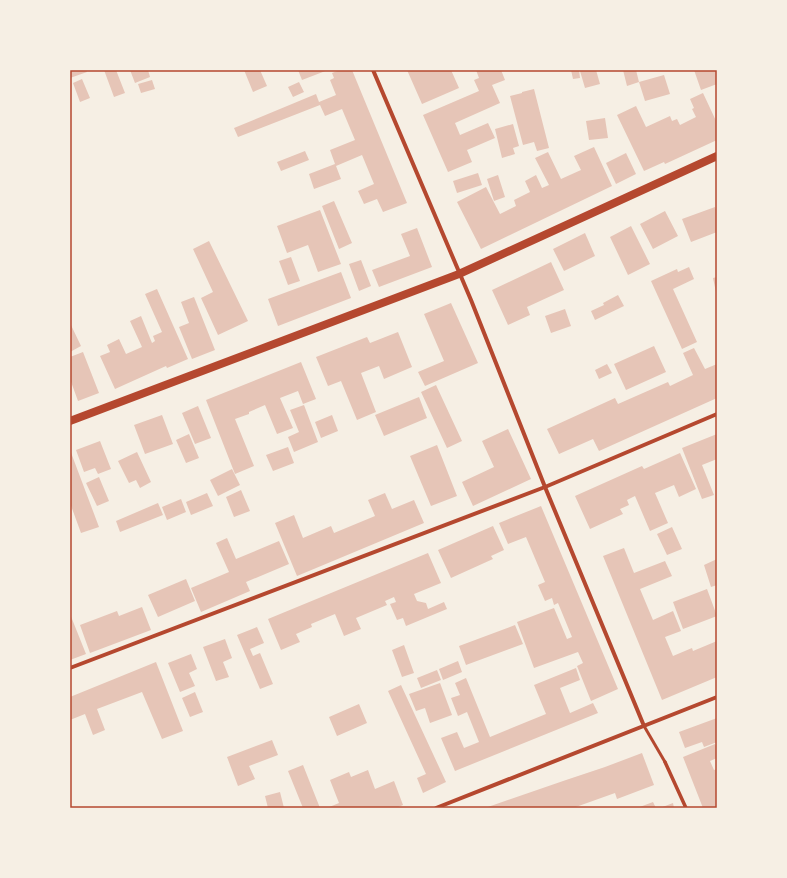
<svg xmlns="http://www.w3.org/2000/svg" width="787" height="878" font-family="'PT Sans Narrow',sans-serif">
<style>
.building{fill:#e6c5b7}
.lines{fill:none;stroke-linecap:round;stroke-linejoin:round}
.service{stroke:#b5482f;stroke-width:3}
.pedestrian{stroke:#b5482f;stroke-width:3.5}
.minor{stroke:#b5482f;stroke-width:4}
.secondary{stroke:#b5482f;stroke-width:8}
.neatline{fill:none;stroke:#b5482f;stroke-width:1.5}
</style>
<rect width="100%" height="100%" fill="#f6efe4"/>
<path class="building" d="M70 70H86L87 72 70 78Z
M104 70H116L125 93 114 97Z
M130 70H148L150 77 135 83Z
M244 70H260L267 86 253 92Z
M298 70H328L302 80Z
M340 70H352L407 203 383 212 377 199 364 204 358 191 374 184 362 155 336 166 341 179 314 189 309 174 335 164 330 150 355 140 342 109 325 116 320 105 238 137 234 128 316 94 319 102 336 95 330 80 334 78 332 73Z
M407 70H451L459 88 422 104Z
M476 70H501L505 80 492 85 500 103 455 123 460 135 488 123 495 138 467 150 472 162 448 172 423 115 479 91 474 80 479 78Z
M571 70H579L580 78 573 79Z
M583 70H596L600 84 585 88 580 71Z
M623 70H636L639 82 627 86Z
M694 70H717V84L701 90Z
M664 75 670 94 645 101 639 82Z
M82 79 90 98 80 102 73 83Z
M152 80 155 89 141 93 138 84Z
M299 82 304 92 293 97 288 87Z
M534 89 549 148 537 151 534 142 523 145 510 96 522 93V92Z
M703 93 717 123V140L665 164 664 162 644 171 617 115 636 106 646 127 670 116 672 121 677 119 680 125 696 117 692 109 694 108 690 99Z
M605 118 608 138 589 140 586 121Z
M513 124 519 146 513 148 515 154 502 158 495 129Z
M594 147 612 186 481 249 457 202 486 187 500 214 516 206 514 200 530 192 525 181 536 175 542 188 549 185 535 158 548 152 561 179 581 170 574 156Z
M305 151 309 160 281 171 277 162Z
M626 153 636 174 616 184 606 163Z
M478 173 482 185 457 193 453 181Z
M498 175 505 197 494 201 487 179Z
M334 201 352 243 339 249 322 206Z
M715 207 717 212V232L691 242 682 219Z
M320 210 341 264 318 272 308 245 287 253 277 226Z
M665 211 678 236 653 249 640 224Z
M631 226 650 264 628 275 610 237Z
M417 228 432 267 379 287 372 270 410 256 401 234Z
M585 233 595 256 564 271 553 249Z
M209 241 248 321 218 335 201 298 213 292 193 249Z
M291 257 300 281 288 285 279 261Z
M361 260 371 286 359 291 349 264Z
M551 262 564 290 527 307 530 315 508 325 492 290Z
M689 267 694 279 673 289 697 342 682 349 651 281 677 269 678 272Z
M341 272 351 298 278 326 268 299Z
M717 277V292H716L713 278Z
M157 289 188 359 167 368 166 366 115 389 100 356 110 352 107 345 119 339 126 354 142 347 130 321 141 316 152 343 155 341 153 336 162 332 145 294Z
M618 295 624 306 595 320 591 311 604 305 603 303Z
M194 297 215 350 192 359 179 327 189 323 181 302Z
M451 303 478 363 425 386 418 372 444 361 424 314Z
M565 309 571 326 551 333 545 316Z
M70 323 81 346 70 352Z
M398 332 412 367 384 379 379 366 361 373 376 412 357 420 341 381 328 386 316 357 367 337 370 343Z
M654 346 666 372 626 390 614 364Z
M694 348 705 369 717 364V398L599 451 593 439 559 454 547 429 615 398 618 404 668 382 670 386 693 375 683 353Z
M83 352 99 393 78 401 70 379V357Z
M301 362 316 399 303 404 298 391 280 398 293 428 277 434 265 405 249 412V414L235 419 254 466 235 474 206 400Z
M607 364 612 373 599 379 595 370Z
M436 385 462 441 447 448 421 392Z
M419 397 427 418 384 436 375 415Z
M304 405 318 442 294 452 288 437 299 432 290 410Z
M198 406 211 438 195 444 182 413Z
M162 415 173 444 145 454 134 425Z
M332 415 338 431 321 438 315 422Z
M508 429 531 479 473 506 462 482 494 467 482 441Z
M189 434 199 458 186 463 176 440Z
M717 434V459L702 465 714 495 702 499 682 448Z
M100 441 111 469 98 474 95 468 84 472 76 450Z
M437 445 457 496 431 506 410 456Z
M288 447 294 463 273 471 266 455Z
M70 450 99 527 81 533 70 503Z
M137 452 151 482 140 488 136 480 129 483 118 461Z
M680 453 696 489 679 497 674 485 655 493 668 523 650 531 635 496 627 500 629 505 620 509 623 514 590 529 575 496 642 466 644 469Z
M232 469 240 485 218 496 210 480Z
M99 477 109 501 97 506 86 483Z
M241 490 250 511 234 517 226 497Z
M207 493 213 506 191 515 186 502Z
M385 493 392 509 414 500 424 523 297 576 275 523 294 515 303 538 331 526 334 533 375 516 368 500Z
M181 499 186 512 167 520 162 507Z
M158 503 163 515 120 532 116 521Z
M541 506 618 689 591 701 577 666 583 663 578 652 534 668 517 622 554 608 567 639 572 637 558 603 554 605 552 598 545 601 538 585 545 582 526 537 508 544 499 523Z
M493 526 504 550 491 556 493 559 451 578 438 550Z
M672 527 682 549 667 555 657 534Z
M227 538 236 559 279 541 289 564 246 582 250 591 201 612 191 588 229 572 216 543Z
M624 548 634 573 665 561 672 576 640 589 653 620 673 611 681 631 665 637 673 656 692 648 693 651 717 641V677L662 700 603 556Z
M428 553 441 583 414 594 417 601 426 603 428 609 444 602 447 609 406 626 403 618 397 620 390 604 396 602 394 597 385 601 387 605 356 618 361 629 344 636 335 614 311 624 312 627 296 634 300 642 281 650 268 619Z
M717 559V585L711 587 704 565Z
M186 579 195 601 158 617 148 595Z
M707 589 717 616 683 629 673 602Z
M142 607 151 630 90 653 80 625 117 611 119 616Z
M70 614 86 654 70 660Z
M515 625 523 644 466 665 459 646Z
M257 627 264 643 250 649 253 656 260 653 273 684 260 689 237 635Z
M225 639 232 658 223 662 229 677 216 681 203 647Z
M404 645 414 673 402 677 392 650Z
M191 654 197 669 189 673 195 686 180 692 168 663Z
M458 661 462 672 443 680 439 669Z
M156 662 183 731 162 739 142 692 97 709 105 730 93 735 85 714 70 720V697Z
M576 668 580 680 560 688 570 713 593 703 598 713 455 771 441 738 457 732 464 748 479 742 467 712 458 716 451 698 460 695 455 683 466 678 490 737 546 714 534 685Z
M437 670 441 680 421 688 417 678Z
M440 683 452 715 430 723 425 708 416 711 409 694Z
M401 685 446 782 423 793 417 778 426 774 388 691Z
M195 692 203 712 190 717 182 698Z
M359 704 367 723 337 736 329 717Z
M717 718V742L704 747 702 742 685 748 679 732Z
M272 740 278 755 249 766 255 779 238 786 227 757Z
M715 744 717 748V758L710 761 714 770 717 769V808H703L683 757Z
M642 753 654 785 617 799 615 793 573 808H485L566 780 605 767Z
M303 765 320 808H303L288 771Z
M368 770 375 789 394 781 403 805 396 808H327L339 803 330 780 349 772 351 777Z
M280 792 284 808H268L265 796Z
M653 802 656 808H637Z
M673 803 674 808H660Z"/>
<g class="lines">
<path class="service" d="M644 726 665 762"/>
<path class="pedestrian" d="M665 762 686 808"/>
<path class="minor" d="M373 70 471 300 545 487 644 726
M70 668 545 487 717 414
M436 808 717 697"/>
<path class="secondary" d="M70 421 459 274 717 156"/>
</g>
<rect width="787" height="878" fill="none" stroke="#f6efe4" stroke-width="142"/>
<rect x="71" y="71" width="645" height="736" class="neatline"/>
</svg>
